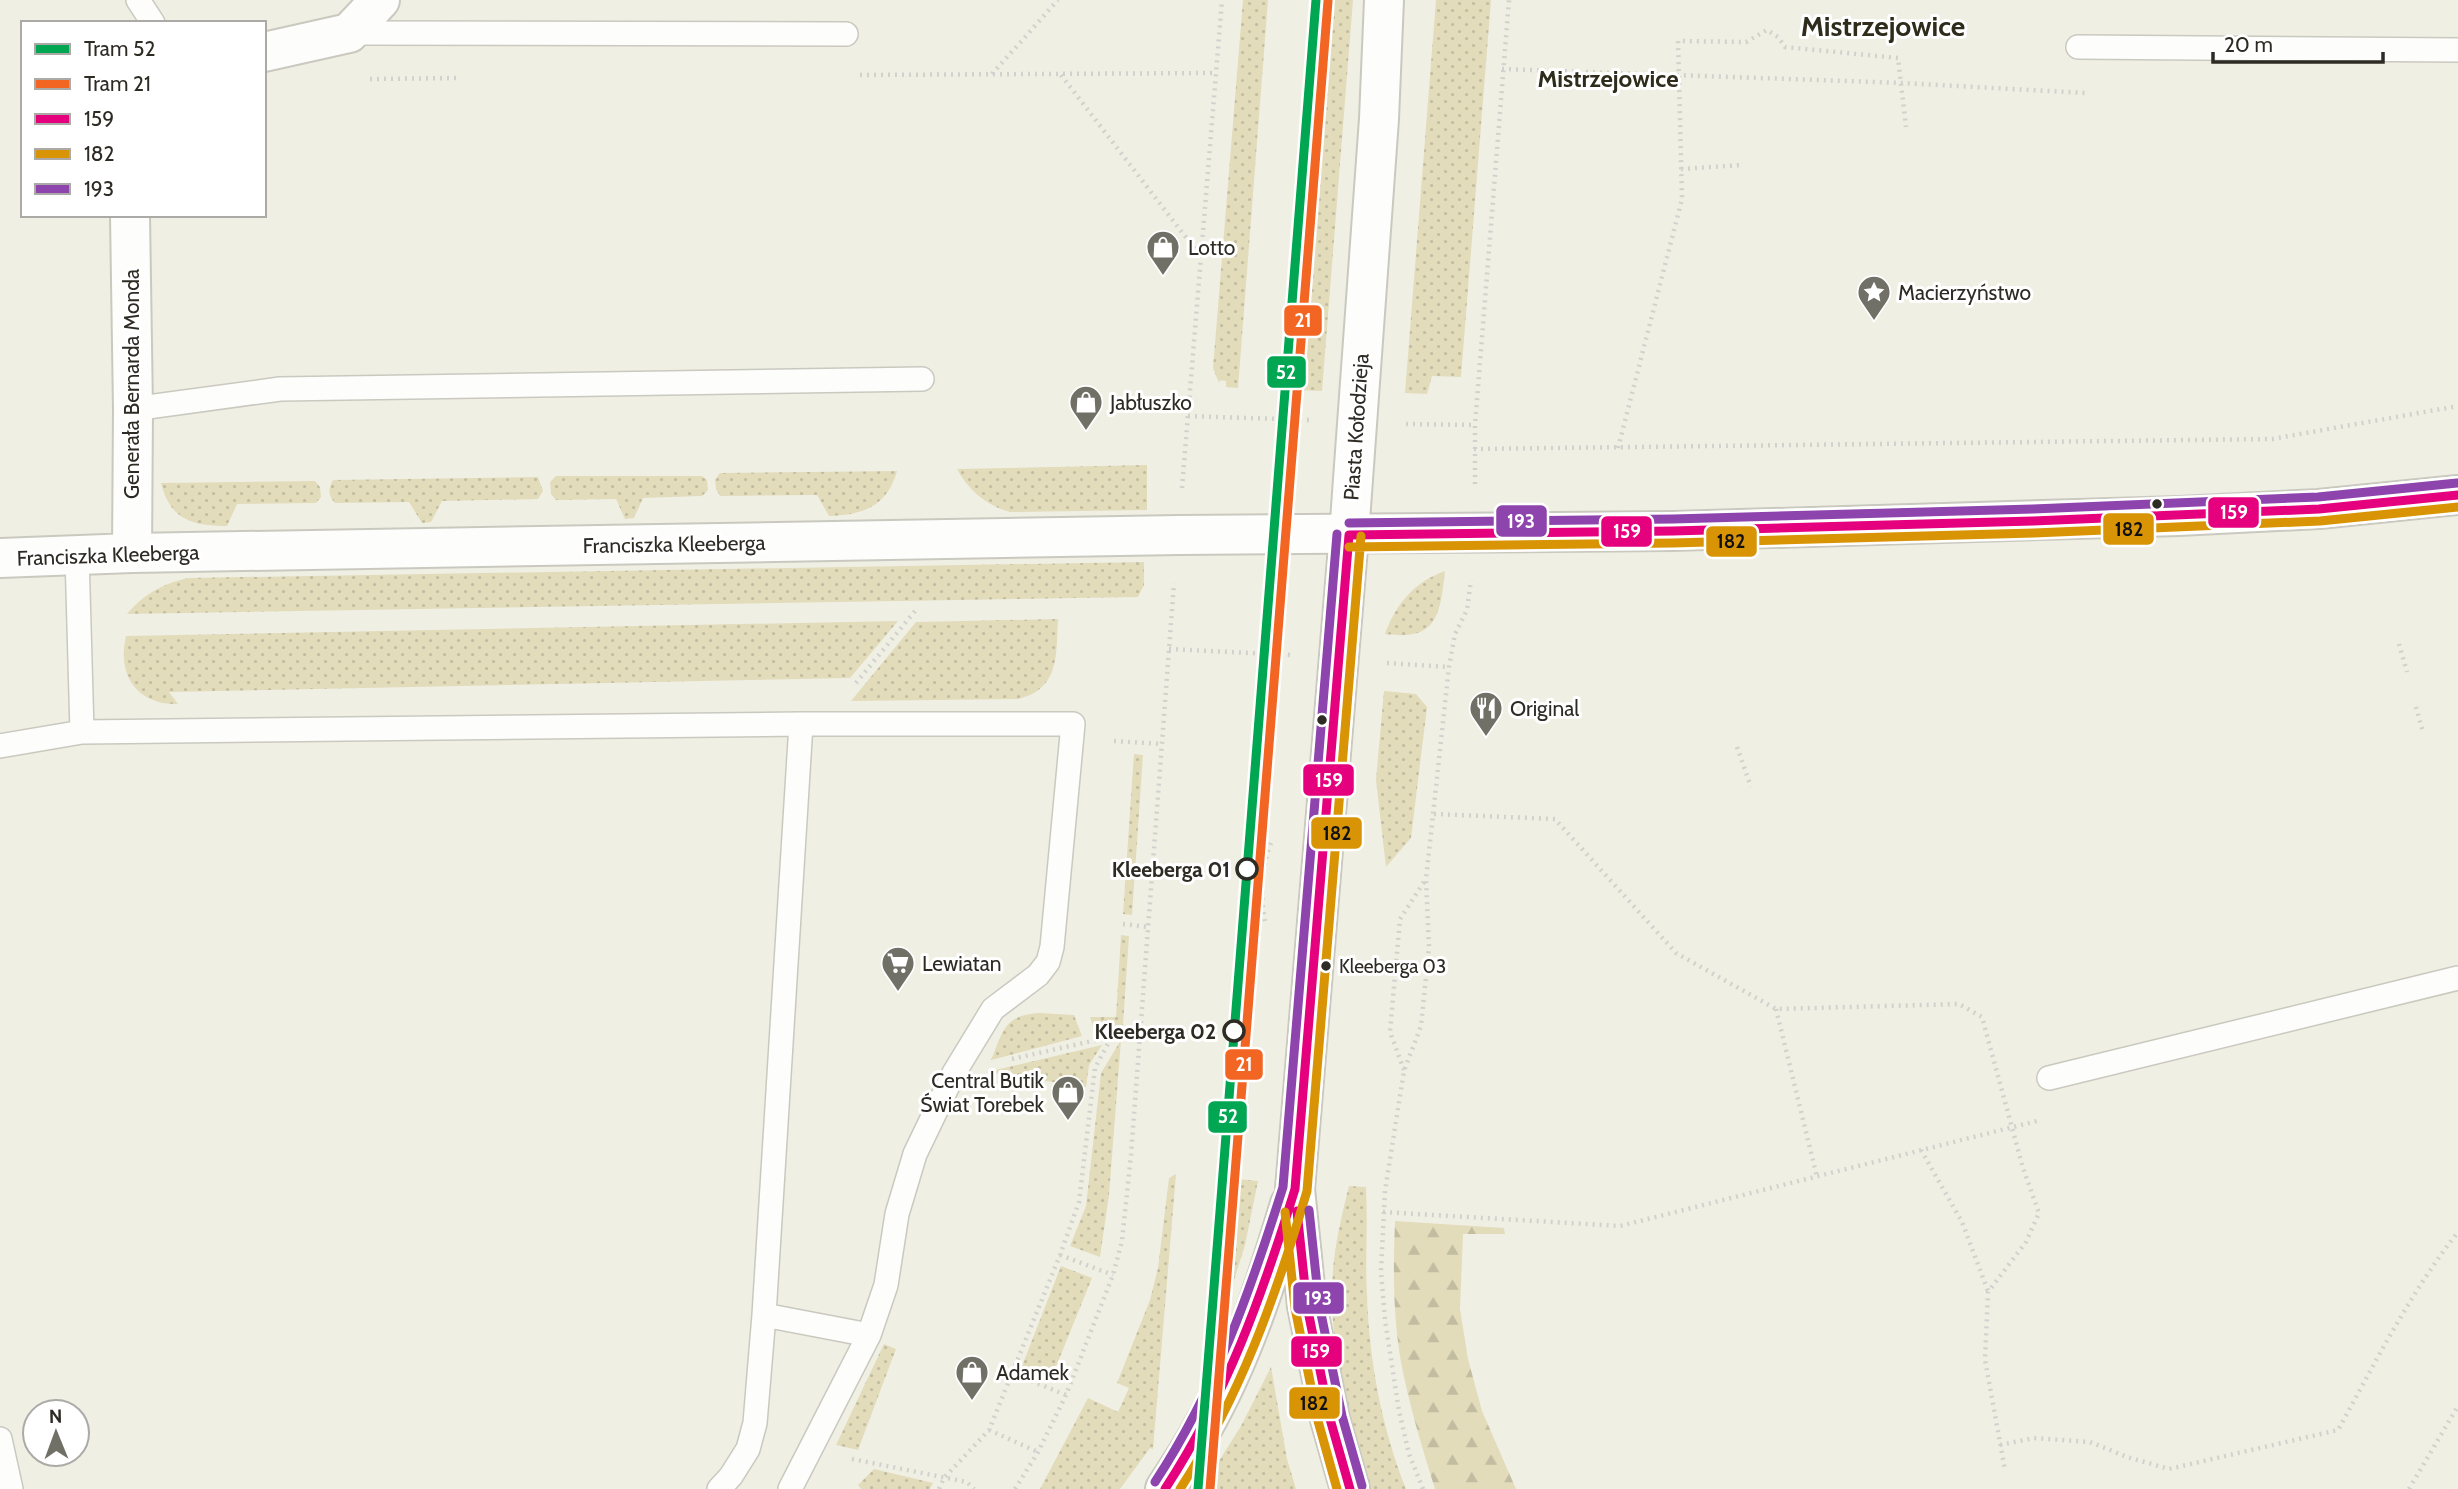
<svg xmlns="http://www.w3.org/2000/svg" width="2458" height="1489" font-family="Cabin,sans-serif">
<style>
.grass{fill:url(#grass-dots)}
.forest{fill:url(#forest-firs)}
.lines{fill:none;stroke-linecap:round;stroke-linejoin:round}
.service-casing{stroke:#cac9c0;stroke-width:26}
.minor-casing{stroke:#cac9c0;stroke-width:42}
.tertiary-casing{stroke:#cac9c0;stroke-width:42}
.path{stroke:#d2d1cd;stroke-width:4.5;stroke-dasharray:2 5;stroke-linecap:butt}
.service{stroke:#fdfdfb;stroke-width:23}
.minor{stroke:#fdfdfb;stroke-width:38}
.tertiary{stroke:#fdfdfb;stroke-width:38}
.bus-1-casing{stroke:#fff;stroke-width:14}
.bus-2-casing{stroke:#fff;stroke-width:14}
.bus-3-casing{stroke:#fff;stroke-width:14}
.bus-1{stroke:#e5007d;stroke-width:9}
.bus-2{stroke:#d99405;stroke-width:9}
.bus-3{stroke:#8e44ad;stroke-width:9}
.tram-1-casing{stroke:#fff;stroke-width:14}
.tram-2-casing{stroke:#fff;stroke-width:14}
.tram-1{stroke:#00a651;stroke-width:9}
.tram-2{stroke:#f26522;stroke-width:9}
.bus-dot{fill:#2d2b24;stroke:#fff;stroke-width:2.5}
.stop-dot{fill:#fff;stroke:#2d2b24;stroke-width:3.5}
.labels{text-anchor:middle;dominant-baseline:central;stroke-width:6;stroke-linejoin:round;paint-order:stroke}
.bus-label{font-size:19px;fill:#2d2b24;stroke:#fff;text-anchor:start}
.poi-label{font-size:21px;fill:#2d2b24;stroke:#fff;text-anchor:start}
.street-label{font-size:21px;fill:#2d2b24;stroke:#fff}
.stop-label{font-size:21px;font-weight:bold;fill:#2d2b24;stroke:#fff;text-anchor:end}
.quarter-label{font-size:24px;font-weight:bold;fill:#2f2c1c;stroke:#fff}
.district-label{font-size:28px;font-weight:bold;fill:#2f2c1c;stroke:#fff}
.line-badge{stroke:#fff;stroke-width:2.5}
.badge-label{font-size:19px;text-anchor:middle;font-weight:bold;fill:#fff}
.pale-badge-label{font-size:19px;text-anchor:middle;font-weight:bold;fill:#111}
</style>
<defs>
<pattern id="grass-dots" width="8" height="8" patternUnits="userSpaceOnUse" patternTransform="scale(1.75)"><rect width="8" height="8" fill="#e2dcbb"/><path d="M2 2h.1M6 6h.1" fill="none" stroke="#c2bda1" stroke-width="1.8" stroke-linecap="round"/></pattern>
<pattern id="forest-firs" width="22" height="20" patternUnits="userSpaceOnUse" patternTransform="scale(1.75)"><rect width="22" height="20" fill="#e2dcbb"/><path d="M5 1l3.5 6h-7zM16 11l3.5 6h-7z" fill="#c2bda1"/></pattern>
</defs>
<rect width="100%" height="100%" fill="#f0efe4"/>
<path class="grass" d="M1243 0H1268L1238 388 1226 387V381L1220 380 1219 383 1213 368Z
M1329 0H1353L1322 391 1298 390Z
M1436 0H1491L1461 377 1432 376 1427 394 1405 393Z
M1147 465V510L1010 512C986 505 969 491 957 469Z
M897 471C887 507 862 515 829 516L817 495 720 496 716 489 715 480 720 473Z
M556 476H702L707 480 708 490 702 496 643 498 634 518 625 519 616 499 556 500 551 494 550 482Z
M538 477 543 491 538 499 442 501 431 522 422 523 409 502 335 503C328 495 328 489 333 480Z
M315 481 320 487 321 497 316 503 237 504 227 526C193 526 170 520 161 483Z
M1144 562V585L1138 597 127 614C144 594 162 584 188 578Z
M1445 571C1440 616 1437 641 1385 634 1396 604 1414 582 1445 571Z
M1058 619C1056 655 1060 689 1018 699L851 701 916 622Z
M898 621 850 678 169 692 178 704C136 705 117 674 126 636Z
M1384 691 1416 694 1427 707 1411 838 1386 867 1376 780Z
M1134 754 1143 755 1132 915 1123 914Z
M1121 935 1129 936 1123 1025 1095 1032 1090 1017H1116Z
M1039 1013 1074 1015 1082 1036 991 1060C1004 1030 1003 1016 1039 1013Z
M1121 1040 1109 1195 1100 1257 1070 1246 1086 1206 1101 1073Z
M1102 1045 1089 1065 1086 1087 987 1072Z
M1176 1174 1153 1449 1150 1448 1120 1489H1040L1088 1398 1118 1412 1129 1388 1117 1383 1150 1300 1158 1268 1169 1178Z
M1236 1179 1258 1181 1245 1245 1227 1303Z
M1349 1186 1366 1187C1368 1223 1365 1259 1367 1295 1369 1360 1382 1429 1406 1489H1368C1348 1418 1325 1335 1334 1260 1337 1235 1343 1210 1349 1186Z
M1061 1266 1092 1278 1051 1379 1022 1366Z
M884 1344 896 1349 858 1450 836 1445Z
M1271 1367 1287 1459 1296 1489H1211L1212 1472 1241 1426Z
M874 1469 933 1483 930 1489H861L858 1485Z"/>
<path class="forest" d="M1395 1221 1504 1228 1505 1234H1463L1460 1309 1468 1359 1482 1411 1516 1489H1435C1422 1447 1409 1405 1401 1362 1393 1316 1393 1268 1395 1221Z"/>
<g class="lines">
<defs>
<path id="service" d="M138 0 153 23
M349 33 846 34
M2078 47 2458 50
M133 409 280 389 922 379
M77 555 82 732
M0 746 82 732 801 724H1073L1052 947 1048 962 1038 975 993 1009 954 1073 915 1154 897 1214 886 1285 869 1335 764 1315
M2049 1078 2458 978
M0 1439 11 1489
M719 1489 731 1476 748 1449 755 1423 764 1315 801 724
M790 1489 869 1335"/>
<path id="minor" d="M264 52 349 33 380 0
M130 215 133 409 132 553
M0 558 132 553 1179 535 1673 531 2179 516 2319 509 2458 495"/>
<path id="tertiary" d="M1165 1489C1178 1469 1191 1450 1202 1429 1242 1359 1267 1281 1290 1204
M1350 1489 1330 1419 1307 1306 1295 1189 1349 535 1379 119 1384 0"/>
</defs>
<use href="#service" class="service-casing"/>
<use href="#minor" class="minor-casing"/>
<use href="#tertiary" class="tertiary-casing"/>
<path class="path" d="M1502 69 1902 83 2085 93V89
M992 74 1058 0
M860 75 1216 73
M1061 75 1201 257
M370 79 460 78
M1681 169 1742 165
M1188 416 1310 420
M1406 424 1475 425
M1618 448 1682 199 1678 41 1746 42 1767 30 1778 37 1785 47 1898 58 1906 127
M1474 449 2272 439 2458 406
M1475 484V425L1509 0
M1182 488 1222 0
M2399 644 2407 672
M1169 649 1291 655
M1387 663 1449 667
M856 683 915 611
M2416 707 2423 732
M1114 741 1162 744
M1737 747 1751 787
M1434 814 1555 819 1676 953 1776 1009 1959 1004 1982 1017 2023 1168 2039 1213 2026 1242 1988 1292 1985 1360 2005 1470
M1265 921C1260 900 1262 861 1272 841
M1123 924 1148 927
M1776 1009 1817 1177
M1012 1059 1141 1030
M1404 1070 1390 1032 1400 919 1426 879
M1921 1150 1962 1222 1988 1291
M1383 1212 1620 1226 2041 1120
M1060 1255 1113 1275
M1012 1373 1066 1395
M989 1430 1038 1452
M2000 1445 2034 1438 2090 1442 2127 1457 2169 1469 2338 1430C2375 1363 2410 1293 2458 1232
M852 1459 967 1482 974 1489
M939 1489 944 1478 989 1430 1060 1255 1079 1202 1095 1068 1112 1036
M1015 1489 1038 1452 1066 1395 1113 1275 1122 1241 1131 1155 1174 583
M1423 1489 1409 1454 1399 1411 1385 1320 1381 1271 1385 1191 1404 1071 1421 1026 1429 947 1426 879 1449 667 1455 634 1467 610 1471 580
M2409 1489 2458 1406"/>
<use href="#service" class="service"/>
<use href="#minor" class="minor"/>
<use href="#tertiary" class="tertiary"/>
<defs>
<path id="bus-1" d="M1349 535 1673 531 2033 521 2319 509 2458 495
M1297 1211 1307 1306 1330 1419 1350 1489
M1165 1489C1227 1394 1262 1296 1295 1189L1349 535"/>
<path id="bus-2" d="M1349 547 1673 543 2034 533 2320 521 2458 507
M1285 1212 1295 1308 1318 1421 1337 1489
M1180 1489C1240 1397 1276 1296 1307 1191L1361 536"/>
<path id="bus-3" d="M1349 523 1673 519 2033 509 2318 497 2457 483
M1309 1210 1319 1304 1342 1416 1362 1486
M1155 1482C1216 1389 1250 1292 1283 1187L1337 534"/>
</defs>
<use href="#bus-1" class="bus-1-casing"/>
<use href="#bus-2" class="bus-2-casing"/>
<use href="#bus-3" class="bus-3-casing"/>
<use href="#bus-1" class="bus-1"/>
<use href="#bus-2" class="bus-2"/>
<use href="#bus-3" class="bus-3"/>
<defs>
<path id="tram-1" d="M1198 1489 1316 0"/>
<path id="tram-2" d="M1210 1489 1328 1"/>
</defs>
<use href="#tram-1" class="tram-1-casing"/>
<use href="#tram-2" class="tram-2-casing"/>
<use href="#tram-1" class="tram-1"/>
<use href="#tram-2" class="tram-2"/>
</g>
<defs>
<symbol id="shop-pin" viewBox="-11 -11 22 30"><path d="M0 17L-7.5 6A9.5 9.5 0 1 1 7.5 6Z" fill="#717067" stroke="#fff"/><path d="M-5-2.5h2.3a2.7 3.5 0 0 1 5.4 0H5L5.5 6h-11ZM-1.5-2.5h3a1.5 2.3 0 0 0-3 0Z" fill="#fff"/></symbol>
<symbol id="sight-pin" viewBox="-11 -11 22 30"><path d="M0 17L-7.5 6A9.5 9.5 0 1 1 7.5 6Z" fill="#717067" stroke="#fff"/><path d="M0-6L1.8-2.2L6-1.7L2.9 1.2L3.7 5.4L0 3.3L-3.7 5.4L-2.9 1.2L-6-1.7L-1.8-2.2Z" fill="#fff"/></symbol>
<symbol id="restaurant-pin" viewBox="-11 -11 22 30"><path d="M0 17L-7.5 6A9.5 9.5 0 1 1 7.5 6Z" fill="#717067" stroke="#fff"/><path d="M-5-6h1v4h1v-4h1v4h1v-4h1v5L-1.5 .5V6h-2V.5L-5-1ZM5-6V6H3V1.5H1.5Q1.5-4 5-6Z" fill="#fff"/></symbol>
<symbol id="supermarket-pin" viewBox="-11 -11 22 30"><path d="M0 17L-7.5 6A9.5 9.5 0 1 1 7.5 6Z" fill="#717067" stroke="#fff"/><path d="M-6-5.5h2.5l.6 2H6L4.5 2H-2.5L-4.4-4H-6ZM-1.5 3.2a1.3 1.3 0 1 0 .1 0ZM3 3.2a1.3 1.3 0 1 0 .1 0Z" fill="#fff"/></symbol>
</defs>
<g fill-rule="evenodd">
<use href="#shop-pin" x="1144" y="228" width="38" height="52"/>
<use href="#sight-pin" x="1855" y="273" width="38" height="52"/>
<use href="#shop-pin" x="1067" y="383" width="38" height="52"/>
<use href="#restaurant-pin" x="1467" y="689" width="38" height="52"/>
<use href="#supermarket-pin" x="879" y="944" width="38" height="52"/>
<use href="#shop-pin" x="1049" y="1073" width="38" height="52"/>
<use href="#shop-pin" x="953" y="1353" width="38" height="52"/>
</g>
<g class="bus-dot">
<circle cx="2157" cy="504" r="6"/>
<circle cx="1322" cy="720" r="6"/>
<circle cx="1326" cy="966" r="6"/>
</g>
<g class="stop-dot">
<circle cx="1247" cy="869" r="10"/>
<circle cx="1234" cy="1031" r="10"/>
</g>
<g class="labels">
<g class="bus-label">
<text x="1339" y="966">Kleeberga 03</text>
</g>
<g class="poi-label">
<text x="1188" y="247">Lotto</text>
<text x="1898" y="292">Macierzyństwo</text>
<text x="1110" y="402">Jabłuszko</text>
<text x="1510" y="708">Original</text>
<text x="922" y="963">Lewiatan</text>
<text x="1044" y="1080" text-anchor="end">Central Butik<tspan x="1044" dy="24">Świat Torebek</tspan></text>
<text x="996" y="1372">Adamek</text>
</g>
<g class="street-label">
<text transform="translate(131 384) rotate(-90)">Generała Bernarda Monda</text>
<text transform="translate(1356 427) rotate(-86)">Piasta Kołodzieja</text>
<text transform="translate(674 544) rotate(-1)">Franciszka Kleeberga</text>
<text transform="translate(108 555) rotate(-2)">Franciszka Kleeberga</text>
</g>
<g class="stop-label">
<text x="1230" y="869">Kleeberga 01</text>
<text x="1216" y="1031">Kleeberga 02</text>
</g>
<g class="quarter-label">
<text x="1608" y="78">Mistrzejowice</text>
</g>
<g class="district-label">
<text x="1883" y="26">Mistrzejowice</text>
</g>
</g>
<g class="line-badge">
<rect x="1283" y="304" width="40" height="33" rx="7" fill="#f26522"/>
<rect x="1266" y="355" width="41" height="34" rx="7" fill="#00a651"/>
<rect x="2207" y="496" width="53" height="33" rx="7" fill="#e5007d"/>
<rect x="1495" y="504" width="53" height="34" rx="7" fill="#8e44ad"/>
<rect x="2102" y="512" width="53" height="34" rx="7" fill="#d99405"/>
<rect x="1600" y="515" width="53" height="33" rx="7" fill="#e5007d"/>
<rect x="1705" y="525" width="53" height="33" rx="7" fill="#d99405"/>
<rect x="1302" y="763" width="53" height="34" rx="7" fill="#e5007d"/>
<rect x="1310" y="816" width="53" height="34" rx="7" fill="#d99405"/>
<rect x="1224" y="1048" width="40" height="33" rx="7" fill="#f26522"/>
<rect x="1207" y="1100" width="41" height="34" rx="7" fill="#00a651"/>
<rect x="1292" y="1281" width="53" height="34" rx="7" fill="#8e44ad"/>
<rect x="1290" y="1335" width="53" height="33" rx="7" fill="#e5007d"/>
<rect x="1288" y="1386" width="53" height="34" rx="7" fill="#d99405"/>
</g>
<g class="badge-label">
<text x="1303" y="327">21</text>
<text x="1286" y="379">52</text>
<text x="2234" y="519">159</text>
<text x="1521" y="528">193</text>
<text x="1627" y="538">159</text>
<text x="1329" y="787">159</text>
<text x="1244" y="1071">21</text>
<text x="1228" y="1123">52</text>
<text x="1318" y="1305">193</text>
<text x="1316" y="1358">159</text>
</g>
<g class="pale-badge-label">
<text x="2129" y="536">182</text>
<text x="1731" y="548">182</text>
<text x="1337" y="840">182</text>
<text x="1314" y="1410">182</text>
</g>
<rect x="21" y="21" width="245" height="196" fill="#ffffff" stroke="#abaaa7" stroke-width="2"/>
<rect x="35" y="44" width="35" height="10" fill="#00a651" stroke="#abaaa7" stroke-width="2"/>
<text x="84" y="56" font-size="21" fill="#2d2b24">Tram 52</text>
<rect x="35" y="79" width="35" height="10" fill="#f26522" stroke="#abaaa7" stroke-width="2"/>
<text x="84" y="91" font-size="21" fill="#2d2b24">Tram 21</text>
<rect x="35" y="114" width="35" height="10" fill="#e5007d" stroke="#abaaa7" stroke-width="2"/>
<text x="84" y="126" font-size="21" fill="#2d2b24">159</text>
<rect x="35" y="149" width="35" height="10" fill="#d99405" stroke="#abaaa7" stroke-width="2"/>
<text x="84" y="161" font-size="21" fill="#2d2b24">182</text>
<rect x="35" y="184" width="35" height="10" fill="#8e44ad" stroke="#abaaa7" stroke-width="2"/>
<text x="84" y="196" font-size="21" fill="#2d2b24">193</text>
<g transform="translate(56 1433) rotate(359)"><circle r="33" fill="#ffffff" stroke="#abaaa7" stroke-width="2"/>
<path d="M0-5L12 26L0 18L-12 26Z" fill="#717067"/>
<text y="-10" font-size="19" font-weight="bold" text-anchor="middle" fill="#2d2b24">N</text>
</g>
<path d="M2213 52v10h170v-10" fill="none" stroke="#2d2b24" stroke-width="3.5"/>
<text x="2224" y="52" font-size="21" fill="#2d2b24" stroke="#ffffff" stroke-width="5" paint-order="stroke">20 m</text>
</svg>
